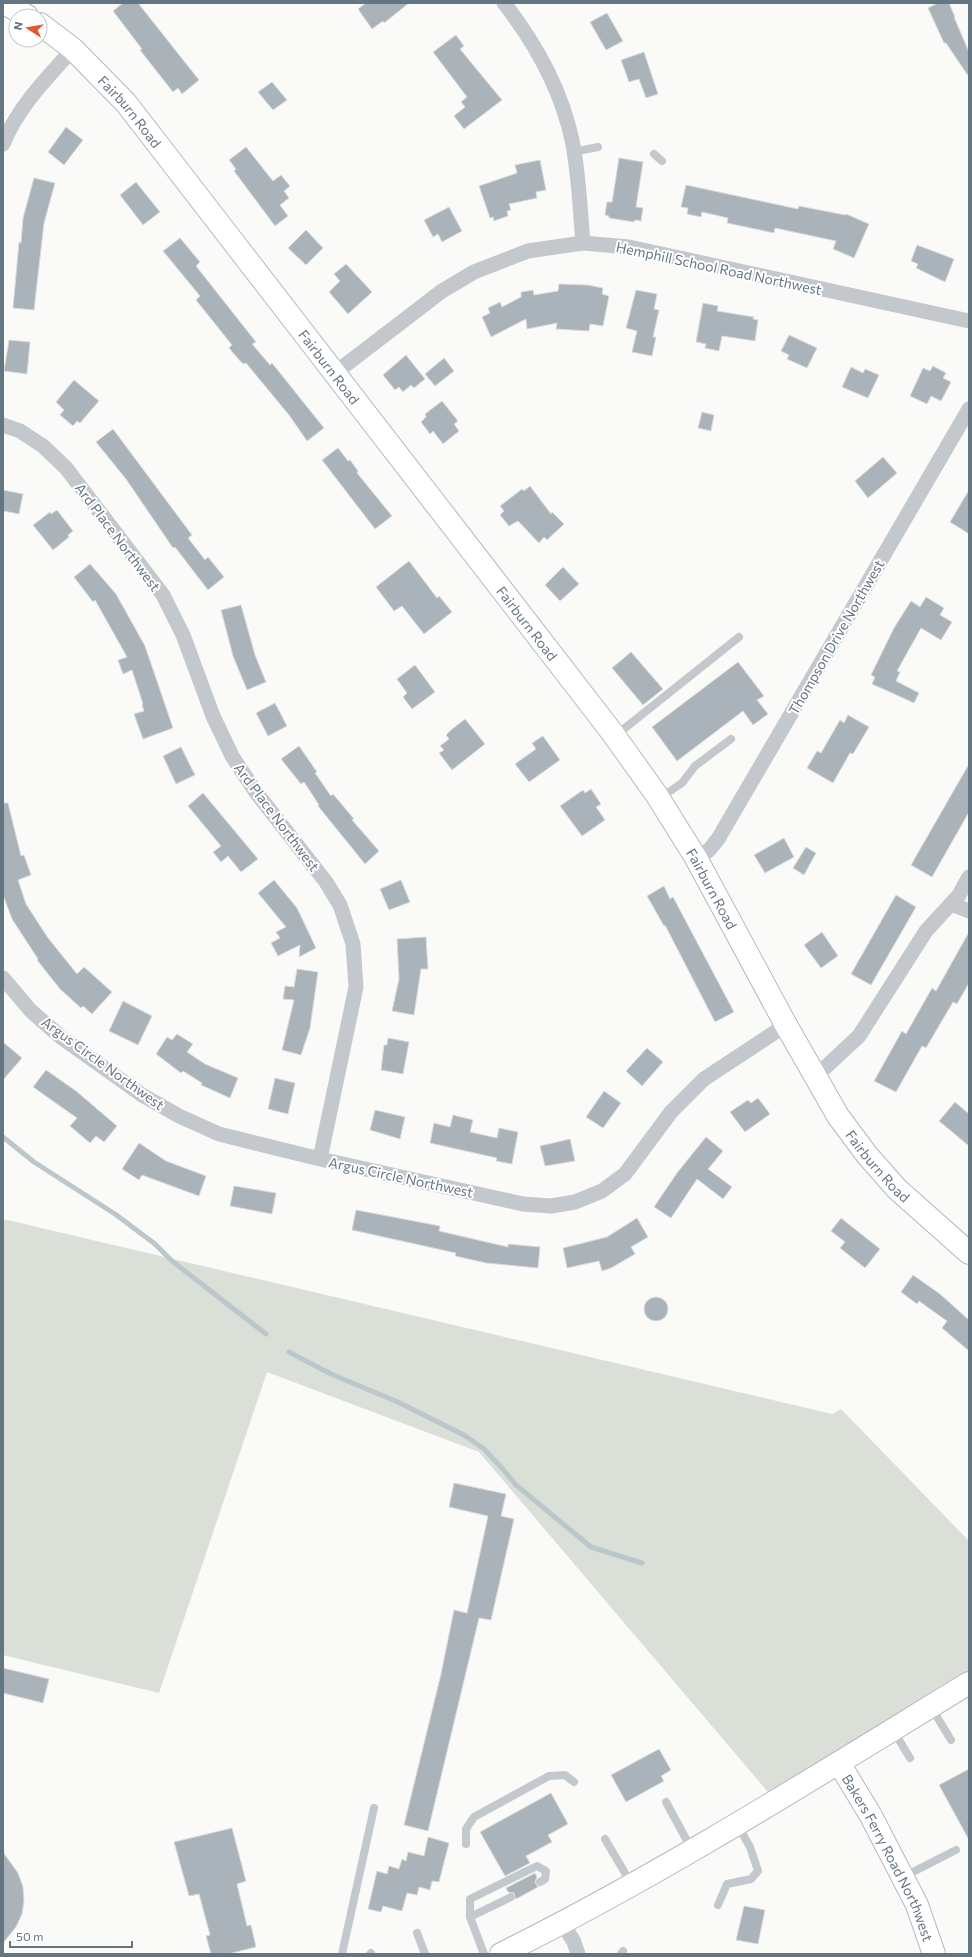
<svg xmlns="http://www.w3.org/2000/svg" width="972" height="1957" font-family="Commissioner,sans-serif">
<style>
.green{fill:#dadfd7}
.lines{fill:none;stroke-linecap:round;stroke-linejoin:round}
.stream{stroke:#bbc7cb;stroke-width:5}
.building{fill:#aab3b9;stroke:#dcdcda}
.secondary-casing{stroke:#b3babf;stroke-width:24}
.lane{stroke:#c3c8cc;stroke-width:8}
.street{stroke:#c3c8cc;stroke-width:15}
.secondary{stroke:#fff;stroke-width:22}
.labels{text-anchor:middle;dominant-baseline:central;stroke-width:4;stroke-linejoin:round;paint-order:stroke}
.street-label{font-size:14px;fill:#657683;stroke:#fff}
</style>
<rect width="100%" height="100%" fill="#fafaf8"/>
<path class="green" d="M3 1219 832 1414 841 1409 969 1541V1697L779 1805 479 1452 267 1372 159 1693 3 1655Z"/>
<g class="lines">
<path class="stream" d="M3 1137 34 1162 115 1214 155 1244 172 1261 266 1334
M289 1352 331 1374 398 1402 464 1435 484 1449 501 1467 516 1485 591 1547 642 1563"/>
</g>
<path class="building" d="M123 3H138L199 80 182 94 178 88 173 92 140 50 142 49 113 11Z
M366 3H409L384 23 383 21 372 29 358 9Z
M938 3H949L955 17H954L969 52V77L946 43H944L928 8Z
M607 13 623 41 606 50 590 22Z
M456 35 464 46 460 49 502 100 464 129 454 116 465 107 461 102 467 97 433 52Z
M644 52 658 94 646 98 639 79 629 82 621 60Z
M272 82 287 100 273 110 258 92Z
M66 127 83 140 64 165 48 152Z
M246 147 273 181 281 175 290 186 284 191 289 198 280 205 288 216 275 226 234 171 236 169 229 160Z
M619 158 643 162 636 207 643 208 641 221 635 220 634 222 609 218V216L605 215 607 202H612Z
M540 160 546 190 536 192 537 198 509 204 511 210 507 211 508 216 494 221 493 217 490 218 479 186 517 173 515 165Z
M34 178 55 183 44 223 34 310 13 308 19 242 21 243 23 218Z
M136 182 160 212 143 225 120 195Z
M686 185 798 209 799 206 845 215 846 214 869 224 854 258 833 249 836 241 775 228 774 233 727 223 728 218 702 212 701 217 687 214 688 208 681 207Z
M449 207 462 231 442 242 438 234 433 237 424 220Z
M306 230 323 248 306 265 288 248Z
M180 238 200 262 196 266 256 342 252 344 270 365 272 363 324 428 307 441 289 415 246 363 244 364 241 362 229 348 232 345 196 300 200 296 163 251Z
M917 245 954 259 945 282 916 268 918 264 911 261Z
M346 264 372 292 348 314 329 292 340 281 334 274Z
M559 284 588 285 603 288 602 294 609 296 603 326 590 324 589 331 556 329 557 323 527 329 526 319 491 337 482 317 490 313 488 308 500 302 502 307 521 297V292L533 290 534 295 558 291Z
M636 290 657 294 654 309 659 310 653 337H656L652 356 632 352 637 331 626 328Z
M703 303 718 306 717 311 754 317 753 319 758 320 755 341 722 336 719 351 705 348 706 344 696 342Z
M789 335 817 348 807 368 787 359 789 355 781 351Z
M9 340 30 342 27 374 4 371Z
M406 355 425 379 414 388 411 385 403 392 399 387 395 390 383 375Z
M444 358 454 371 435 386 425 374Z
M933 366 946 373 943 378 951 382 941 401 931 396 927 404 910 396 923 368 930 371Z
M851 367 863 373 865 369 879 375 868 398 842 387Z
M74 380 99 401 80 423 77 421 73 426 60 415 64 410 56 402Z
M442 401 458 421 454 424 459 431 443 444 433 431 430 434 421 422 426 417 425 414Z
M702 412 714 415 711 431 698 428Z
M113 429 192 535 188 538 205 560 208 557 224 577 208 590 175 547 173 548 126 479 96 442Z
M338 448 348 461 350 460 358 471 357 473 392 516 375 529 322 460Z
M883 457 897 473 868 498 855 481Z
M530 486 551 514 552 512 564 524 547 540 544 537 539 543 518 521 509 526 500 515 504 511 500 506 522 489 524 491Z
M3 490 23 494 19 514 3 511Z
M969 490V534L950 522Z
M57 510 73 531 68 535 69 537 53 550 33 525 50 512 51 514Z
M409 561 437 598 439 596 452 612 424 634 402 606 394 611 376 587Z
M90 564 116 594 145 646 173 728 143 739 134 714 144 711 142 705 143 704 132 670 123 674 118 660 127 657 95 600 93 602 74 577Z
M563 567 579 584 560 601 545 585Z
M926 597 944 608 940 615 952 622 941 640 921 628 897 671 900 672 896 681 919 693 914 703 872 684 875 677 871 675 894 628 911 601 920 607Z
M241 605 255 655 266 682 247 690 233 656 221 610Z
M631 652 663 689 643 705 612 668Z
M738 662 764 696 757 700 768 714 753 725 743 711 677 761 652 727Z
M415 665 435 692 412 709 403 697 407 693 397 679Z
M275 703 287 726 268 736 256 713Z
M848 715 869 727 853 754 850 753 833 783 807 768 817 751 821 753 840 720 844 723Z
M465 719 485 744 452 770 439 753 444 750 440 746 449 739 446 735 451 730Z
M543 736 560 760 529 782 515 764 536 749 532 743Z
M299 746 317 772 315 773 331 796 333 794 354 819 352 820 379 851 365 864 318 806 319 805 304 782 301 784 281 759Z
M181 747 195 775 176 784 163 756Z
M969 764V812L932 877 911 865Z
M591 789 601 804 596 807 605 820 582 836 560 806 583 790 585 793Z
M203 793 258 859 241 872 228 856 221 862 213 852 221 846 188 806Z
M3 803H8L21 856 24 855 31 875 18 880 26 904 48 938 77 974 84 967 112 992 92 1014 83 1006 81 1008 60 989 37 960 38 959 12 919 3 895Z
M784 838 794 857 765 873 754 855Z
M806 847 816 853 804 875 793 868Z
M274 880 297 908 316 948 299 957 300 945 278 956 271 943 280 938 276 932 286 927 258 893Z
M401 880 410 902 389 910 380 889Z
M664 886 670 899 673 897 734 1012 715 1022 665 925 664 926 647 896Z
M896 895 916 907 871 985 851 974Z
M822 932 838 956 821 968 804 945Z
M969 932V983L957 1004 953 1002 926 1048 922 1046 896 1092 874 1081 902 1031 906 1034 932 988 936 991Z
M426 937 428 969H421L414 1015 392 1011 399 979 397 939Z
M297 969 318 972 310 1028 301 1055 282 1050 294 1000 283 999 285 986 294 987Z
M123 1001 152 1016 138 1045 109 1031Z
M177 1034 193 1044 187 1052 205 1064 238 1078 230 1098 201 1085 202 1083 183 1071 181 1073 156 1054 167 1037 172 1040Z
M388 1038 409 1042 403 1074 381 1070 384 1045H387Z
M3 1042 22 1058 3 1080Z
M647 1048 663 1062 642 1086 626 1071Z
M46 1070 76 1091 117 1126 104 1142 96 1136 90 1143 70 1126 77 1118 33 1087Z
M275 1078 295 1083 288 1114 268 1109Z
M604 1091 621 1103 603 1128 586 1117Z
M758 1098 770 1114 745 1132 730 1112 748 1100 751 1103Z
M955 1102 969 1114V1146L939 1121Z
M375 1110 405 1117 400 1139 370 1130Z
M453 1115 473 1120 470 1132 497 1138 499 1128 518 1132 512 1164 496 1161 497 1158 430 1143 434 1123 450 1127Z
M706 1137 723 1151 708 1169 732 1187 723 1199 697 1179 671 1218 654 1207 677 1173Z
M570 1139 575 1161 545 1166 540 1146Z
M139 1143 166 1161 206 1176 199 1196 142 1175 139 1180 122 1169Z
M234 1186 276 1193 272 1214 230 1206Z
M356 1210 440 1226 439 1231 508 1247V1244L540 1247 538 1268 486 1263 455 1256 456 1253 352 1230Z
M637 1218 648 1237 631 1247 635 1254 611 1268 602 1271 599 1261 567 1268 563 1248 607 1237Z
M841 1218 880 1249 865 1268 840 1248 845 1242 831 1231Z
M913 1275 940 1294 969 1320V1351L942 1328 947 1321 919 1301 917 1304 901 1292Z
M644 1309a12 12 0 1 1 24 0a12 12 0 1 1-24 0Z
M454 1483 506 1494 501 1516 514 1519 491 1620 479 1618 428 1831 404 1825 441 1674 454 1610 467 1613 488 1516 449 1507Z
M3 1668 49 1679 43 1703 3 1693Z
M659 1749 671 1770 661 1776 664 1781 626 1802 611 1775Z
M969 1769V1840L939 1785Z
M551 1793 568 1824 548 1835 552 1842 526 1856 530 1863 505 1876 480 1832Z
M232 1828 246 1881 237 1884 247 1926 251 1925 256 1947 228 1954H211L206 1936 210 1935 199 1894 189 1896 174 1842Z
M428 1837 449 1843 439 1882 432 1881 430 1890 419 1887 417 1895 407 1893 402 1911 383 1906 381 1912 368 1909 377 1871 387 1874 389 1866 399 1869 402 1859 406 1861 408 1852 424 1856Z
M3 1852 18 1873 23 1887 24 1901 22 1914 16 1927 3 1943Z
M535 1873 537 1877 535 1882 538 1887 516 1899 514 1893 508 1892 506 1888Z
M744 1906 765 1910 758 1944 736 1940Z"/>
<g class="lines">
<defs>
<g id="secondary">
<path d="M4 3 27 16"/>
<path id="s1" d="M40 24 73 49 126 103 611 731 656 794 696 858 786 1025 838 1116 867 1155 897 1189 969 1253"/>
<path id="s2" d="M839 1763 871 1816 917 1905 934 1954"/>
<path d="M501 1954C662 1874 815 1777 969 1683"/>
</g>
</defs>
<use href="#secondary" class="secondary-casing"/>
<path class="lane" d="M573 152 598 147
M654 154 662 161
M615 736 739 637
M660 798 682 783 695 766 731 739
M931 1707 951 1740
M893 1730 910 1758
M666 1802 692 1850
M605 1839 632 1885
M466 1844V1829L474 1817 549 1776 565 1775 574 1782
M903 1877 956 1850
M718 1905 727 1884 751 1879 758 1871 750 1847 737 1824
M470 1917 511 1897
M417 1933 425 1954
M342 1954 374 1808
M370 1954 371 1953
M484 1954 470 1917V1899L537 1866 546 1871 545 1879 540 1882
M621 1954 623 1951"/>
<path class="street" d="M504 3C536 44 561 89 572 140 579 173 580 210 583 243
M3 144C18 107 47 78 73 49
M335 373 442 291 474 272 528 251 583 243 629 247 969 321
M3 425 20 431 43 446 66 468 163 595 183 635 213 716 232 756 255 791 326 882 340 905 353 944 356 987 320 1159
M696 858 709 850 718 839 969 409
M951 904 969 911
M3 978 31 1011 62 1038 142 1095 179 1116 219 1134 320 1159 523 1204 551 1206 575 1202 602 1191 625 1174 671 1112 704 1079 786 1025
M815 1077 859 1036 926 931 959 895 969 877
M563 1924 574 1942 578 1954"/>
<use href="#secondary" class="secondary"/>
</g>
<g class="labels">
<g class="street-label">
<text stroke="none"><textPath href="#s1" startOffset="126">Fairburn Road</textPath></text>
<text transform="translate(719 268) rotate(12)">Hemphill School Road Northwest</text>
<text stroke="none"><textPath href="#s1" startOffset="450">Fairburn Road</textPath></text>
<text transform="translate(118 537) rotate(53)">Ard Place Northwest</text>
<text stroke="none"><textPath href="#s1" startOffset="774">Fairburn Road</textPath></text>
<text transform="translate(836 637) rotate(-60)">Thompson Drive Northwest</text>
<text transform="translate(277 817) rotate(53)">Ard Place Northwest</text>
<text stroke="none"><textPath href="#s1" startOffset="1098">Fairburn Road</textPath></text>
<text transform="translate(103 1063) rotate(36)">Argus Circle Northwest</text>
<text stroke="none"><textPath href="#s1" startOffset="1422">Fairburn Road</textPath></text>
<text transform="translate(401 1177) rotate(12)">Argus Circle Northwest</text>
<text stroke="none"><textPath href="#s2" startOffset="107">Bakers Ferry Road Northwest</textPath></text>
</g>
</g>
<rect width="972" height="1957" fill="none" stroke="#657683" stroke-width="8"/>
<g transform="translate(28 28) rotate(282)"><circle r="19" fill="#ffffff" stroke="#c1c8cd"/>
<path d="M0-3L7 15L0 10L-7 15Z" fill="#e4572e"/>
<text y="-6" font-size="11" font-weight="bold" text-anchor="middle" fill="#657683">N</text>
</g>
<path d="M10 1941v6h122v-6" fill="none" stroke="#657683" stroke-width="2"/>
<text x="16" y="1941" font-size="12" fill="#657683" stroke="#ffffff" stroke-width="3" paint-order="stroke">50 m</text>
</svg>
